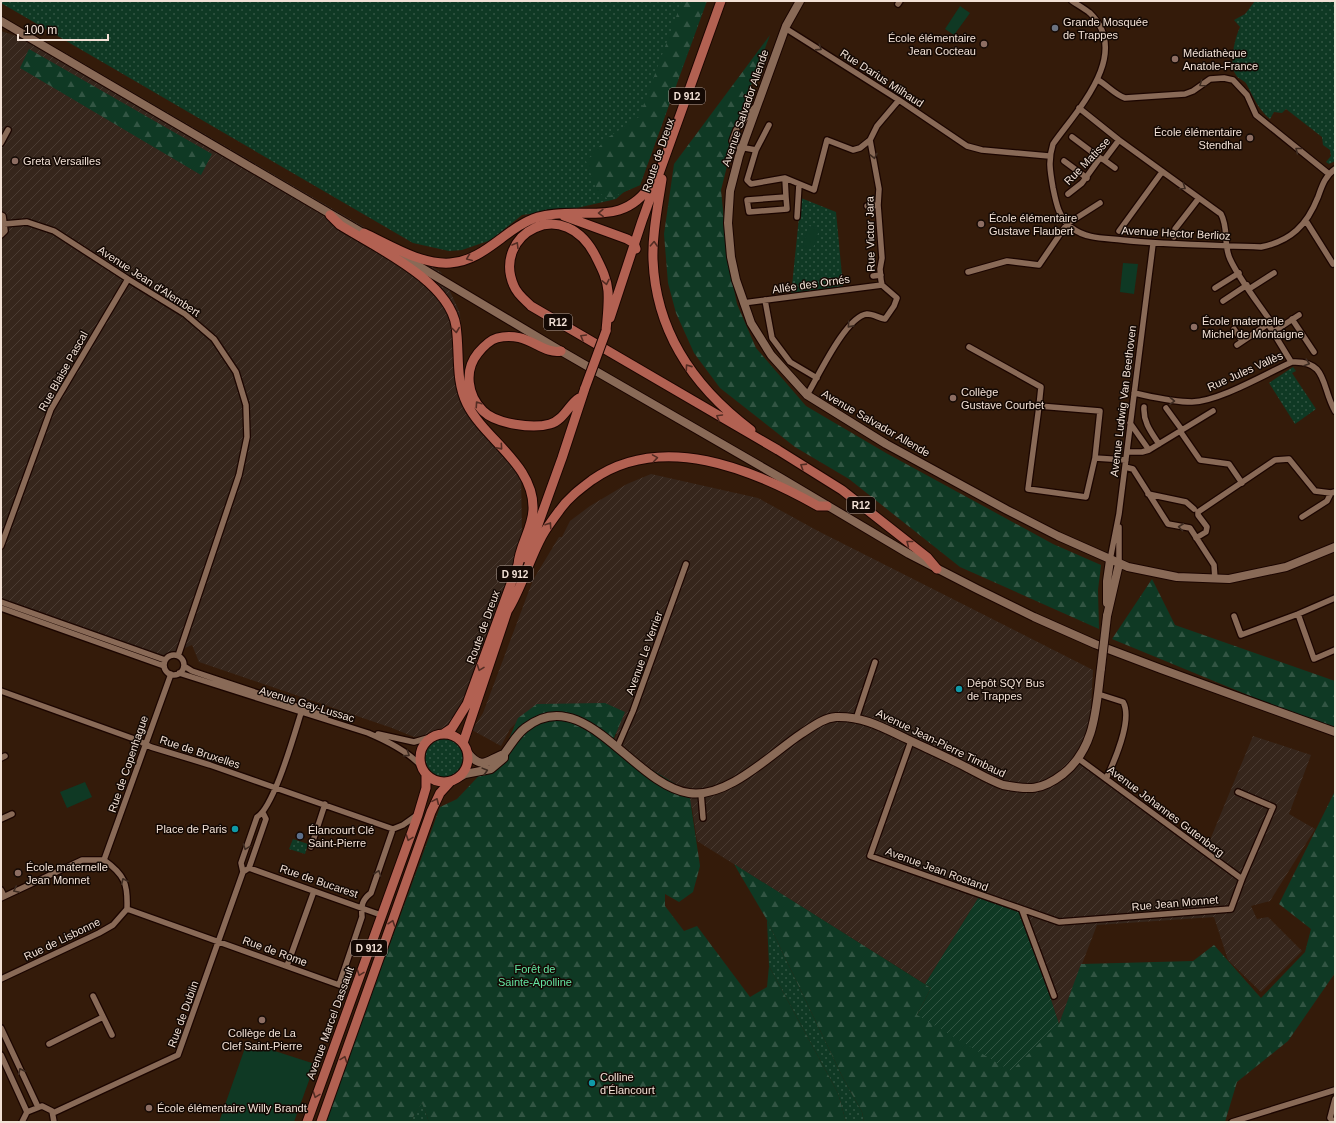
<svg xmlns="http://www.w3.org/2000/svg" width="1336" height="1123" font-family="Helvetica,sans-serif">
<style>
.industrial{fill:url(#industrial-furrows)}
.grass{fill:url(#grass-dots)}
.forest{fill:url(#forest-firs)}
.garden{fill:url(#garden-furrows)}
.pitch{fill:#0f3924}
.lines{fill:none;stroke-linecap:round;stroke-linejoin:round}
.street-casing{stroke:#1b0500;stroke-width:8}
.secondary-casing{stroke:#1b0500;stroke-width:10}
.primary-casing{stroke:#1b0500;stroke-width:11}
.street{stroke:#896a57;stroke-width:5.5}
.secondary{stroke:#896a57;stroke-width:8}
.primary{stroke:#b26152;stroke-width:9}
.secondary-bridge-casing{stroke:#1b0500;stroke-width:10;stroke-linecap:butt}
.primary-bridge-casing{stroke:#1b0500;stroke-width:11;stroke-linecap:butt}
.secondary-bridge{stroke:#896a57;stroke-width:8}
.primary-bridge{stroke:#b26152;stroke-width:9}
.oneway{stroke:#3d2b21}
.oneway2{stroke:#532c23}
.worship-dot{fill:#6b7280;stroke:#140904;stroke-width:1.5}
.education-dot{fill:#8d6e63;stroke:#140904;stroke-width:1.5}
.culture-dot{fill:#0f9aa8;stroke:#140904;stroke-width:1.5}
.service-dot{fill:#5c6f8a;stroke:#140904;stroke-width:1.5}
.labels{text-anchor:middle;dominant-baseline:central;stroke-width:3;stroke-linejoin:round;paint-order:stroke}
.shield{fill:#140904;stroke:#afa097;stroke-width:1}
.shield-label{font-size:10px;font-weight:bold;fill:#f2e1d6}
.poi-label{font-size:11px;fill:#f2e1d6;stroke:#140904;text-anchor:start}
.street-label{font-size:11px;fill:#f2e1d6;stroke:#140904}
.park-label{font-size:11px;fill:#64e5a2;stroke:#140904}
</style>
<defs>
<pattern id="industrial-furrows" width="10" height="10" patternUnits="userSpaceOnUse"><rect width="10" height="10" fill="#36261c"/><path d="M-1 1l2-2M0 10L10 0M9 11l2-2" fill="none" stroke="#4a3b32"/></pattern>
<pattern id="grass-dots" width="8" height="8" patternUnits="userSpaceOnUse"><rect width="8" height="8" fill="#0f3924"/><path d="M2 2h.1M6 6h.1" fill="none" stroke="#325543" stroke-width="1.8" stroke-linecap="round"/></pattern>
<pattern id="forest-firs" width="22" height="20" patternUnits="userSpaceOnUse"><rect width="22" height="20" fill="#0f3924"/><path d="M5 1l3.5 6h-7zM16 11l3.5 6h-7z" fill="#325543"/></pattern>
<pattern id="garden-furrows" width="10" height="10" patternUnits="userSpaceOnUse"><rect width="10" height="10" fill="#0f3924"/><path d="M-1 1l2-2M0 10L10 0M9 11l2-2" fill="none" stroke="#325543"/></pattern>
</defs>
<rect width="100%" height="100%" fill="#341b0a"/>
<path class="industrial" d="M1 31 62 51 441 272 460 313 462 360 471 403 489 434 521 468 522 541 481 683 446 734 414 737 392 728 199 662 192 645 175 652 167 659 99 638 1 598Z
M651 474 758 498 818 531 1093 670 1089 745 1082 760 1205 852 1253 736 1311 755 1289 814 1315 829 1270 901 1251 906 1257 919 1268 917 1302 951 1261 992 1228 960 1214 917 1097 925 1059 1024 1021 910 980 895 925 984 697 841 692 807 611 745 617 734 610 731 519 720 510 729 501 746 472 730 483 713 533 580 559 537H562L570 521 590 506 627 484Z"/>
<path class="grass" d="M1 1H707L640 185 624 192 616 199 577 208 522 215 491 240 462 250 449 251 413 243 1 3Z
M1255 1H1335V161L1329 164 1326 162 1331 156 1330 150 1323 145 1322 137 1286 109 1282 113 1274 112 1270 119C1258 109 1254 98 1247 85 1245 80 1239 80 1236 75 1228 65 1235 38 1240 27L1234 20 1245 14Z
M801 198 836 212 843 286 791 295Z
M1293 367 1296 371 1292 373 1316 409 1295 424 1269 383Z
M425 759a20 20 0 1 1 40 0a20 20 0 1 1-40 0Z
M293 839 308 844 305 854 289 849Z
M767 920 842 1076 862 1112 864 1122H846L838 1093 769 966Z
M422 1102 429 1122H410Z"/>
<path class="forest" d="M682 1H706L640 185 608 199 597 191 586 161 607 138 639 117Z
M770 35 740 115 721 190 728 260 737 304 756 348 806 406 886 453 1053 544 1101 565 1098 590 1099 629 960 567 849 479 795 447 720 388 694 353 676 313 668 283 664 234 674 164Z
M29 49 212 154 201 175 20 68Z
M1152 579 1175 625 1335 681V731L1112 639Z
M605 703 625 712 611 745 689 792 700 866 693 892 679 902 665 894V906L684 931 697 926 750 997 767 987 769 966 838 1093 846 1122H429L422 1103 410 1122H325L440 807 457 799 505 748 518 718 537 704Z
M1335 791V973L1288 1041 1237 1082 1225 1122H864L862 1112 842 1076 767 920 734 864 931 988 917 1015 1059 1024 1081 964 1193 961 1214 945 1261 998 1305 952 1311 929 1279 904Z"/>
<path class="garden" d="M980 895 1022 910 1059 1024 1011 1071 917 1015 931 988 925 984Z"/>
<path class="pitch" d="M960 6 970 13 954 35 945 29Z
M809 226 818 228 819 230 813 248 810 249 804 247 803 244Z
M1123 263 1138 264 1134 294 1120 292Z
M85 782 92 797 67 808 60 792Z
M247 1042 315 1064 294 1122H219Z"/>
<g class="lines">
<defs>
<path id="street" d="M1072 1C1078 5 1085 9 1090 13 1132 54 1077 110 1053 144 1048 160 1050 171 1053 188 1056 203 1059 219 1072 228 1086 239 1105 238 1122 240 1168 245 1214 245 1261 247 1291 241 1307 225 1318 197 1322 186 1325 176 1335 169
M898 4 900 1
M785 28 899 100 967 146 982 150 1049 156
M1098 80C1107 85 1115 95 1125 98L1185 94 1193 91 1210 79 1224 78 1233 80 1247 95 1256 115 1329 174
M754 108 736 130 732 141 734 146 756 150
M1079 108 1119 140 1221 214C1229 229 1223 244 1230 259 1239 279 1259 304 1271 322L1268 324 1290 360
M769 125 756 150 747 180 751 184 785 178 814 190 827 140 853 150 860 148 870 140
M1072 137 1100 158
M1 143 8 130
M1104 160 1115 168
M1064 161 1087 178
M785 178 786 197 747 200 749 212 787 209 786 197
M1068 194 1082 183 1100 158 1104 160 1119 140
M867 206 878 205
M1 215 3 216 5 231 1 235
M797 217 799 184
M1306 221 1333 264
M4 224 27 222 54 231 128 279 185 314 214 339 236 372 246 405 247 437 239 475 178 656
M1119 231 1162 172
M1174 237 1175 229 1199 198
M968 272 1007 261 1039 265 1067 224 1100 203
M873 276 881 275
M1215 288 1239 273
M1249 289 1274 273
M765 300 772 338 790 362 817 378
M1223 301 1247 285
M743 303 882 285
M1292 319 1314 352
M1234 329 1242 341
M1273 332 1299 315
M1237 345 1268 324
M969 347 1041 387 1039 406
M1134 393C1153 397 1172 402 1192 402 1220 401 1265 374 1292 362 1328 360 1321 387 1335 411
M807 395C818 377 846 316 867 314 873 314 879 318 885 319L894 306 897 298 882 285 881 280 880 269 882 258 878 205 879 189 870 140 877 126 899 100
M1144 407C1143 422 1151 432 1159 444
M1166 408 1182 430
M1130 423 1149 450 1213 411
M1180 431 1200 460 1229 464 1242 483
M1127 452H1142L1149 450
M1095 458 1086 497 1028 489 1039 406 1100 411 1095 458 1126 460
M1125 467 1133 469 1168 524 1190 528 1214 565 1215 579
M1148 494 1186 502 1194 509
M1302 517 1327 501 1331 493 1335 492
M1196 538 1206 532 1207 527 1198 515V512L1275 460 1289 459 1315 491 1331 493
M1 546 51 409 128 279
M1110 560 1119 514 1153 244
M1119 564V527
M1 602 165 660
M1 608 164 666
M1298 614 1314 659 1335 650
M1234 616 1241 635 1298 614 1335 598
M164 665a10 10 0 1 1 20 0a10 10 0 1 1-20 0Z
M184 666 192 671 326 716
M179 673 368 733C387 741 408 751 422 767
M1 691 137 740 151 747 210 765 393 829 403 825 417 815
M1098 694 1123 702C1133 719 1114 762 1106 779
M856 719 875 662
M378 734 414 742 431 737
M911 741 870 856 1059 922 1231 909 1242 879 1273 807 1238 792
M617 748 633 711 686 564
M1 758 5 756
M1079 759 1242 879
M701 793 703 818
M263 813 266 819 249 868 243 872 241 863 257 817C274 807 294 735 301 713
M1 819 12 814
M311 847 325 804
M104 860 171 674
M104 860C125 875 128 884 127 909
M249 868 381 915
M1 890 4 896
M1 898 82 860H104
M127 909 339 985 362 917C361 905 362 900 371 893L393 829
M1022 910 1054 996
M287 966 314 891
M1 979 99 933 113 925 127 909
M93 996 112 1035
M1 1028 38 1107
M49 1044 103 1017
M1 1055 27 1112
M53 1113 178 1055 243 872
M22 1122 27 1112 42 1106 52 1111 54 1122
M1232 1122 1335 1090
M1334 1122 1330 1118 1335 1099"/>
<path id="secondary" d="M800 1 786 26 739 156 730 191 728 223 731 257 736 280 751 323 771 355 807 395 886 444 1007 510 1058 536 1128 567 1177 577 1229 579 1286 567 1335 547
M1 21 368 236
M395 252 561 351 781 478 909 554 977 589 1034 617 1095 644 1161 669 1335 732
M1107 603V581L1110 560
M1107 616 1119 564
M468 753C483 772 489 758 504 754
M458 778 465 774 491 769 504 758V754C511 745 516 735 525 728 584 681 633 785 689 793 727 799 771 754 801 734 812 727 823 718 836 717 863 716 884 728 907 739 926 748 944 756 962 765 976 772 989 780 1003 785 1029 790 1041 791 1063 774 1096 748 1096 707 1101 668"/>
<path id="primary" d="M662 179C658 206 652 233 653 260 656 333 695 388 751 430
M330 215 340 225C377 248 449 281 456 326 460 352 455 380 467 404 485 440 535 465 533 510 532 530 519 546 518 565
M564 216 627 239 634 243 636 249
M364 233C390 245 421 265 450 263 485 261 506 227 538 217 582 205 622 230 652 183
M610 318 642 221 721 1
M606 331C607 318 609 304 608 291 607 279 602 269 597 259 565 191 491 235 514 286 517 294 525 300 531 306L778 450 842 490 927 557 937 569
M561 351C542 355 527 330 497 338 490 340 483 347 478 353 464 370 467 395 483 411 496 424 533 429 550 424 564 420 569 404 579 398
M526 558 562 458 585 388
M508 610C522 587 529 560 542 536 547 527 553 519 559 511 568 498 580 489 592 480 662 431 752 469 818 506H827
M420 758a24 24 0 1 1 48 0a24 24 0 1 1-48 0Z
M443 734 452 728 467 704 520 559
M463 743 509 606
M307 1122 418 815 426 788V774
M321 1122 431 812 440 793 451 781"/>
</defs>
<use href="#street" class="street-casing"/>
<use href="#secondary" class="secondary-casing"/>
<use href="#primary" class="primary-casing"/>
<use href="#street" class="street"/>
<use href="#secondary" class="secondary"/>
<use href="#primary" class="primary"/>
<defs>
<path id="secondary-bridge" d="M1101 668 1107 616"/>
<path id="primary-bridge" d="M585 388 606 331"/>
</defs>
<use href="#secondary-bridge" class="secondary-bridge-casing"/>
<use href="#primary-bridge" class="primary-bridge-casing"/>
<use href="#secondary-bridge" class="secondary-bridge"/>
<use href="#primary-bridge" class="primary-bridge"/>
</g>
<defs><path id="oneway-chevron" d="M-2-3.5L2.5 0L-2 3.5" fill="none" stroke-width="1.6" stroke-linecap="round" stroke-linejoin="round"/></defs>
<g class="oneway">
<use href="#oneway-chevron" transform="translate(819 48) rotate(33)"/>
<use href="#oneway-chevron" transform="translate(1202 84) rotate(145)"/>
<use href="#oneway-chevron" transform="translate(1298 150) rotate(-142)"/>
<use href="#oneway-chevron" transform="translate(874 156) rotate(78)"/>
<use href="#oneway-chevron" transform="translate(1183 187) rotate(35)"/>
<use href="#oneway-chevron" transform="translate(850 325) rotate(132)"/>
<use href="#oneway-chevron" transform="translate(1307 363) rotate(18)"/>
<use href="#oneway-chevron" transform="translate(1172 401) rotate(3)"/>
<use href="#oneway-chevron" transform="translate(1181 527) rotate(-173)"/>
<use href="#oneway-chevron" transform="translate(407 754) rotate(33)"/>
<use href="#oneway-chevron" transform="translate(485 771) rotate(-15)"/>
<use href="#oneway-chevron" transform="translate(246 847) rotate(110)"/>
<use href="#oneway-chevron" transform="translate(378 873) rotate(-71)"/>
<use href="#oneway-chevron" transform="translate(124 881) rotate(-114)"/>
<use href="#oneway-chevron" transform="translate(16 890) rotate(155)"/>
<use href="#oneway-chevron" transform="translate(21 1071) rotate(-115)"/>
</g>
<g class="oneway2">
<use href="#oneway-chevron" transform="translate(601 213) rotate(178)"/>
<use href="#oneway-chevron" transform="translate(654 244) rotate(-87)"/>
<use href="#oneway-chevron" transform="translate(516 245) rotate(-59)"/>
<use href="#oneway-chevron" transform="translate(469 258) rotate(158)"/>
<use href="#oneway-chevron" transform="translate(606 282) rotate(78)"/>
<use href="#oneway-chevron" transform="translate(456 330) rotate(83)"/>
<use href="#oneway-chevron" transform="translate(583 337) rotate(-150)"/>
<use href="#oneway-chevron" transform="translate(688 367) rotate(-125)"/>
<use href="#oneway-chevron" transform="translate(478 404) rotate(-124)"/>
<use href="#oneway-chevron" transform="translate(719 417) rotate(-150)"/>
<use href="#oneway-chevron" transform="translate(500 447) rotate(49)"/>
<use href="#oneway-chevron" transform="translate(655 458) rotate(-9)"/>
<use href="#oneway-chevron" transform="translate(803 466) rotate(-148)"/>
<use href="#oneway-chevron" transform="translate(549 525) rotate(-56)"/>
<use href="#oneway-chevron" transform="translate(909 543) rotate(-142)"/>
<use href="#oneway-chevron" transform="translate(480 668) rotate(110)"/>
<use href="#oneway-chevron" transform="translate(436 801) rotate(-66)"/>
<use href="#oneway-chevron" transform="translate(409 838) rotate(110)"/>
<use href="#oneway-chevron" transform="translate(392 923) rotate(-71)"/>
<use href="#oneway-chevron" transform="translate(360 973) rotate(110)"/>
<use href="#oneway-chevron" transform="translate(344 1059) rotate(-70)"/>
<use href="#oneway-chevron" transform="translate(316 1095) rotate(110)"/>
</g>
<circle class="worship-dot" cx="1055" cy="28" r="4"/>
<g class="education-dot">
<circle cx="984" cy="44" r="4"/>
<circle cx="1175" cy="59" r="4"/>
<circle cx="1250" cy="138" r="4"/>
<circle cx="15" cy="161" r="4"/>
<circle cx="981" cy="224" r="4"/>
<circle cx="1194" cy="327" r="4"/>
<circle cx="953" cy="398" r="4"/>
<circle cx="18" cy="873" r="4"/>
<circle cx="262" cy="1020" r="4"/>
<circle cx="149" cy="1108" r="4"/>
</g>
<g class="culture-dot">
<circle cx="959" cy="689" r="4"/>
<circle cx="235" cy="829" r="4"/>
<circle cx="592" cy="1083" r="4"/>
</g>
<circle class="service-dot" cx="300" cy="836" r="4"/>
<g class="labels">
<g class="shield">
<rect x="669" y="88" width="36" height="16" rx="3"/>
<rect x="544" y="314" width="28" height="16" rx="3"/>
<rect x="847" y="497" width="28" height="16" rx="3"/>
<rect x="497" y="566" width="36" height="16" rx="3"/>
<rect x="351" y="940" width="36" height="16" rx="3"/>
</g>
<g class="shield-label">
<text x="687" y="96">D 912</text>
<text x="558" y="322">R12</text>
<text x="861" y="505">R12</text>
<text x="515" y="574">D 912</text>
<text x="369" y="948">D 912</text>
</g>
<g class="poi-label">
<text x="1063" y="22">Grande Mosquée<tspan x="1063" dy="13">de Trappes</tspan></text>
<text x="976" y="38" text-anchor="end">École élémentaire<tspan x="976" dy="13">Jean Cocteau</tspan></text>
<text x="1183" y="53">Médiathèque<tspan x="1183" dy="13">Anatole-France</tspan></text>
<text x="1242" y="132" text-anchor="end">École élémentaire<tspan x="1242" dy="13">Stendhal</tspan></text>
<text x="23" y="161">Greta Versailles</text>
<text x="989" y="218">École élémentaire<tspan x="989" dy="13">Gustave Flaubert</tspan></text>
<text x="1202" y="321">École maternelle<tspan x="1202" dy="13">Michel de Montaigne</tspan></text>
<text x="961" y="392">Collège<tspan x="961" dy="13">Gustave Courbet</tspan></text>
<text x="967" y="683">Dépôt SQY Bus<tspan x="967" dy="13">de Trappes</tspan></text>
<text x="227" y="829" text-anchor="end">Place de Paris</text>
<text x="308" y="830">Élancourt Clé<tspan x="308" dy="13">Saint-Pierre</tspan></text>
<text x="26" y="867">École maternelle<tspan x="26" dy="13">Jean Monnet</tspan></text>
<text x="262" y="1033" text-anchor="middle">Collège de La<tspan x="262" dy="13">Clef Saint-Pierre</tspan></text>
<text x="600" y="1077">Colline<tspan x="600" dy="13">d'Élancourt</tspan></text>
<text x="157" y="1108">École élémentaire Willy Brandt</text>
</g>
<g class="street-label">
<text transform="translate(882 78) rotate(33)">Rue Darius Milhaud</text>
<text transform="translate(745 108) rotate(-71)">Avenue Salvador Allende</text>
<text transform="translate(658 155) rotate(-71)">Route de Dreux</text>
<text transform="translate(1087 161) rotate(-46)">Rue Matisse</text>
<text transform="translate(1176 233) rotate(3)">Avenue Hector Berlioz</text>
<text transform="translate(870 234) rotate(-91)">Rue Victor Jara</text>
<text transform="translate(149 281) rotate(33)">Avenue Jean d'Alembert</text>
<text transform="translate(811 284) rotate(-8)">Allée des Ornés</text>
<text transform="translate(63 371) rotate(-61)">Rue Blaise Pascal</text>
<text transform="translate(1245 371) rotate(-24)">Rue Jules Vallès</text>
<text transform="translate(1123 401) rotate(-83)">Avenue Ludwig Van Beethoven</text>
<text transform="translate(876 423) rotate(30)">Avenue Salvador Allende</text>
<text transform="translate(483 627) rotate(-70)">Route de Dreux</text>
<text transform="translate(644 653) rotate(-70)">Avenue Le Verrier</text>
<text transform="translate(307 704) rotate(17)">Avenue Gay-Lussac</text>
<text transform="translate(941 743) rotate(26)">Avenue Jean-Pierre Timbaud</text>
<text transform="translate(200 752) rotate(18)">Rue de Bruxelles</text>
<text transform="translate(128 764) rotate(-71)">Rue de Copenhague</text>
<text transform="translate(1166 811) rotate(37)">Avenue Johannes Gutenberg</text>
<text transform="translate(937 869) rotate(20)">Avenue Jean Rostand</text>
<text transform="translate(319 881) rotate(19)">Rue de Bucarest</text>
<text transform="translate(1175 903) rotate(-5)">Rue Jean Monnet</text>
<text transform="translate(62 939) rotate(-26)">Rue de Lisbonne</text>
<text transform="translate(275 951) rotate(20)">Rue de Rome</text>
<text transform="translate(183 1014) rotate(-70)">Rue de Dublin</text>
<text transform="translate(330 1023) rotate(-70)">Avenue Marcel Dassault</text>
</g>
<g class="park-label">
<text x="535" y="969">Forêt de<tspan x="535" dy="13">Sainte-Apolline</tspan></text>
</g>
</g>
<rect width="1336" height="1123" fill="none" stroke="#f2e1d6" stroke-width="4"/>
<path d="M18 34v6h90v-6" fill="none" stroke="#f2e1d6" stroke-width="2"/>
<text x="24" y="34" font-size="12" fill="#f2e1d6" stroke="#140904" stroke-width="3" paint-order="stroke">100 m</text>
</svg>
